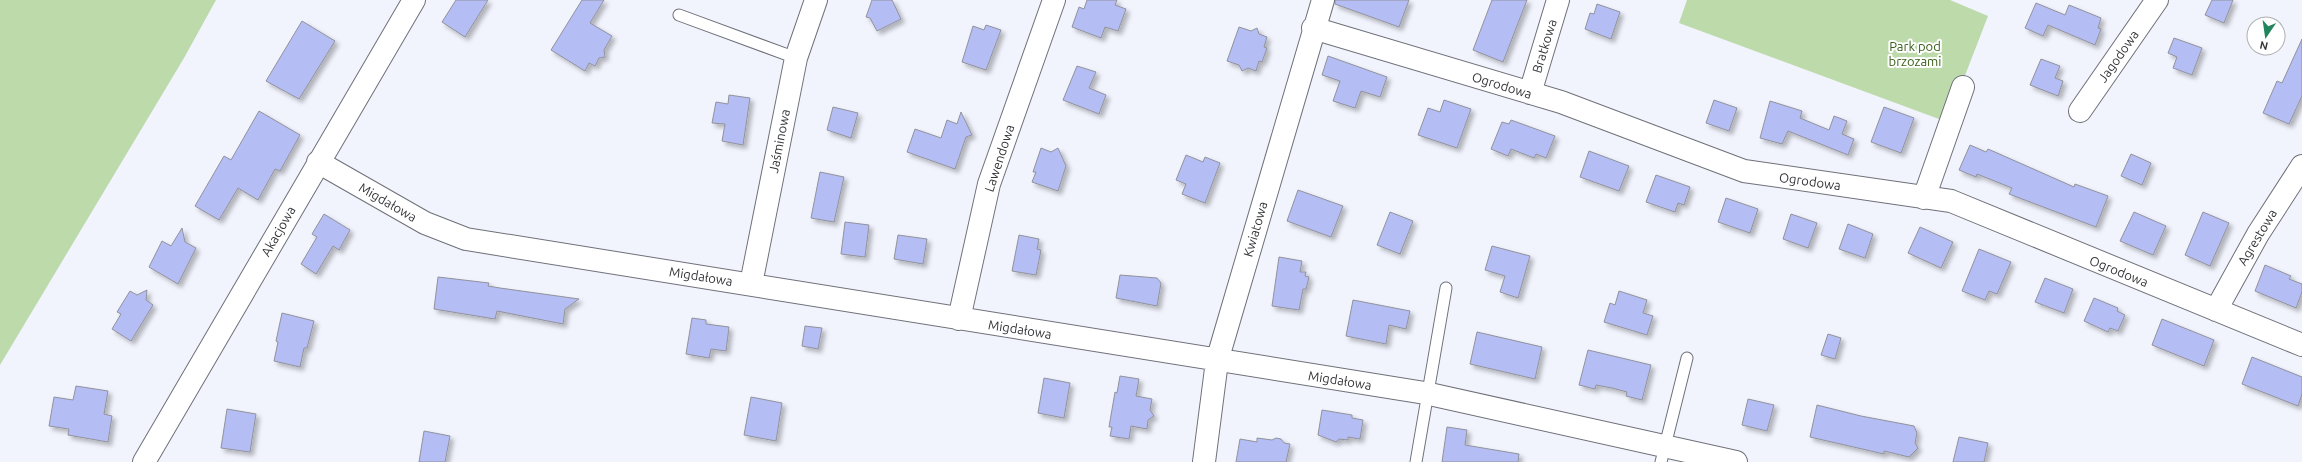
<svg xmlns="http://www.w3.org/2000/svg" width="2302" height="462" font-family="Ubuntu,sans-serif">
<style>
.green{fill:#bddaab}
.building{fill:#b4bdf4;stroke:#91929c;filter:url(#shadow)}
.lines{fill:none;stroke-linecap:round;stroke-linejoin:round}
.lane-casing{stroke:#6f717a;stroke-width:13}
.street-casing{stroke:#6f717a;stroke-width:24}
.lane{stroke:#fff;stroke-width:11}
.street{stroke:#fff;stroke-width:22}
.labels{text-anchor:middle;dominant-baseline:central;stroke-width:4;stroke-linejoin:round;paint-order:stroke}
.street-label{font-size:13px;fill:#353639;stroke:#fff}
.park-label{font-size:13px;fill:#385e18;stroke:#fff}
</style>
<defs>
<filter id="shadow"><feDropShadow dx="3.5" dy="3.5" stdDeviation="2" flood-color="#0004"/></filter>
</defs>
<rect width="100%" height="100%" fill="#f1f3fd"/>
<path class="green" d="M0 0H216L184 58 0 365Z
M1687 0H1950L1988 16 1947 122 1679 23Z"/>
<path class="building" d="M456 0H488L465 37 442 22Z
M582 0H604L590 23 612 36 604 50 605 57 599 58 595 66 589 63 585 71 551 50Z
M872 0H892L901 19 877 31 870 18 866 17Z
M1087 0H1117L1115 5 1126 9 1118 31 1105 27 1101 38 1072 27 1079 7 1084 9Z
M1335 0H1409L1399 27 1335 4Z
M1492 0H1527L1503 62 1473 50Z
M2212 0H2233L2224 23 2205 15Z
M2036 3 2065 15 2069 5 2101 18 2098 28 2101 29 2095 45 2048 25 2043 36 2025 28Z
M1597 4 1620 12 1611 39 1585 29 1590 13 1594 14Z
M302 21 335 41 299 99 266 81Z
M986 25 1001 30 986 70 962 62 973 26 984 30Z
M1239 27 1251 31 1257 28 1259 34 1267 37 1264 47 1267 48 1262 62 1259 61 1256 71 1248 68 1242 71 1239 65 1227 61Z
M2174 38 2202 48 2192 75 2173 68 2177 57 2168 53Z
M2302 39V96L2289 124 2263 113 2277 81 2282 83Z
M1328 56 1387 77 1380 97 1361 91 1355 108 1333 101 1340 81 1322 75Z
M2041 59 2060 66 2055 78 2063 81 2058 96 2030 85Z
M1077 66 1096 72 1089 88 1106 95 1099 114 1063 100Z
M729 95 750 98 743 145 722 141 725 124 712 123 716 102 728 104Z
M1444 100 1471 109 1457 148 1418 135 1428 108 1440 112Z
M1714 100 1737 108 1729 131 1706 123Z
M1770 101 1802 111 1800 118 1829 130 1834 116 1847 121 1842 134 1854 139 1848 155 1788 131 1782 144 1760 138Z
M833 107 858 113 851 138 827 130Z
M1884 107 1914 118 1901 153 1871 142Z
M259 111 300 135 280 171 275 169 258 200 238 188 219 220 195 206 224 156 231 160Z
M961 112 972 135 966 137 955 169 907 152 915 129 941 138 947 120 957 124Z
M1511 120 1555 136 1546 158 1536 154 1534 158 1511 149 1508 156 1491 149 1502 122 1509 124Z
M1970 145 1986 152 1988 149 2074 187 2075 184 2108 196 2096 227 2009 194 2012 188 1977 174 1976 177 1959 170Z
M1041 148 1051 152 1058 148 1066 166 1058 191 1032 182 1036 172H1033Z
M1589 151 1629 166 1619 191 1580 177Z
M2131 154 2151 163 2142 185 2121 176Z
M1186 155 1203 162 1205 157 1220 163 1205 203 1182 194 1186 184 1176 180Z
M820 172 844 177 834 222 811 218Z
M1656 175 1690 187 1684 205 1678 203 1675 212 1646 202Z
M1298 190 1343 206 1331 237 1287 221Z
M1726 198 1758 209 1750 233 1718 222Z
M1390 212 1413 221 1400 254 1377 245Z
M2134 212 2166 226 2153 255 2120 241Z
M2203 212 2229 223 2210 266 2185 255Z
M324 214 350 230 339 250 333 246 316 274 301 264 317 237 312 234Z
M1791 214 1817 223 1808 248 1783 239Z
M845 222 869 225 865 257 841 254Z
M1848 224 1873 234 1865 258 1839 249Z
M1920 227 1953 242 1941 268 1908 253Z
M182 228 185 242 196 248 178 284 149 267 162 241 171 246Z
M898 235 927 239 923 264 894 259Z
M1019 235 1039 239 1037 249 1041 250 1036 275 1012 271Z
M1492 246 1530 256 1518 298 1500 292 1505 276 1485 270Z
M1979 249 2011 262 1997 294 1989 291 1985 300 1962 291Z
M1279 257 1302 261 1300 272H1306L1305 276 1309 277 1306 289H1303L1299 310 1272 306Z
M2265 265 2291 276 2289 279 2302 284V292L2296 308 2255 291Z
M1120 275 1157 278 1161 283 1157 306 1116 298Z
M438 277 489 283 488 286 500 288 579 299 565 309 563 324 497 311 495 319 434 309Z
M2045 278 2073 289 2064 313 2035 302Z
M147 290 146 300 153 305 131 341 112 329 121 314 117 312 130 291 137 295Z
M1619 291 1647 300 1643 313 1653 316 1647 335 1604 322 1610 303 1615 305Z
M2094 298 2118 308 2117 311 2125 315 2118 331 2110 328 2108 332 2084 321Z
M1353 300 1410 311 1406 329 1389 325 1386 344 1346 336Z
M282 313 314 321 307 348H304L300 367 274 361 278 342 276 341Z
M692 318 706 320V324L729 327 726 351 711 349 709 358 686 354Z
M2162 319 2214 340 2204 366 2152 345Z
M805 326 822 328 818 349 802 346Z
M1477 332 1542 347 1535 379 1470 364Z
M1828 334 1841 338 1835 359 1821 355Z
M1588 350 1651 365 1642 400 1626 396 1627 392 1612 388 1596 385 1595 389 1579 385Z
M2252 357 2302 377V394L2298 406 2242 384Z
M1120 376 1139 379 1136 396 1152 399 1150 410 1154 416 1148 420 1147 429 1131 426 1129 439 1110 436 1112 427H1109L1115 392 1117 393Z
M1044 378 1070 383 1064 418 1038 413Z
M76 386 108 391 104 414 112 416 108 442 68 435 69 429 49 426 54 397 73 400Z
M751 397 782 403 776 441 744 435Z
M1748 399 1774 405 1767 431 1742 425Z
M1817 405 1861 416 1914 426 1917 433 1915 443 1918 448 1909 457 1884 451V454L1810 437Z
M227 409 256 414 250 452 221 448Z
M1322 410 1352 415V418L1363 420 1360 439 1348 437V440L1339 439 1336 442 1318 435Z
M1447 427 1467 430 1465 445 1519 454 1518 462H1442Z
M424 431 450 436 445 462H419Z
M1959 437 1988 443 1984 462H1953Z
M1257 438 1272 440 1276 438 1281 439 1284 443 1290 444 1286 462H1236L1240 439 1257 442Z"/>
<g class="lines">
<defs>
<path id="lane" d="M679 15 796 58
M1416 462 1446 288
M1661 462 1687 358"/>
<path id="street" d="M1313 28 1561 102 1744 171 1951 201 2302 345
M1530 93 1558 0
M2080 111 2157 0
M318 162 425 223 466 239 1425 393 1736 462
M1924 198 1963 87
M751 284 796 58 816 0
M2216 310 2258 234 2302 166
M959 319 989 184 1054 0
M144 462 414 0
M1204 462 1217 361 1323 0"/>
</defs>
<use href="#lane" class="lane-casing"/>
<use href="#street" class="street-casing"/>
<use href="#lane" class="lane"/>
<use href="#street" class="street"/>
</g>
<g class="labels">
<g class="street-label">
<text transform="translate(1544 46) rotate(-73)">Bratkowa</text>
<text transform="translate(2118 56) rotate(-55)">Jagodowa</text>
<text transform="translate(1502 85) rotate(17)">Ogrodowa</text>
<text transform="translate(779 141) rotate(-79)">Jaśminowa</text>
<text transform="translate(999 158) rotate(-72)">Lawendowa</text>
<text transform="translate(1810 181) rotate(8)">Ogrodowa</text>
<text transform="translate(388 202) rotate(30)">Migdałowa</text>
<text transform="translate(1255 229) rotate(-74)">Kwiatowa</text>
<text transform="translate(278 231) rotate(-60)">Akacjowa</text>
<text transform="translate(2257 237) rotate(-59)">Agrestowa</text>
<text transform="translate(2119 271) rotate(22)">Ogrodowa</text>
<text transform="translate(701 276) rotate(9)">Migdałowa</text>
<text transform="translate(1020 329) rotate(9)">Migdałowa</text>
<text transform="translate(1340 380) rotate(9)">Migdałowa</text>
</g>
<g class="park-label">
<text x="1915" y="46">Park pod<tspan x="1915" dy="15">brzozami</tspan></text>
</g>
</g>
<g transform="translate(2266 36) rotate(193)"><circle r="19" fill="#ffffff" stroke="#aeafb0"/>
<path d="M0-3L7 15L0 10L-7 15Z" fill="#22855e"/>
<text y="-6" font-size="11" font-weight="bold" text-anchor="middle" fill="#353639">N</text>
</g>
</svg>
